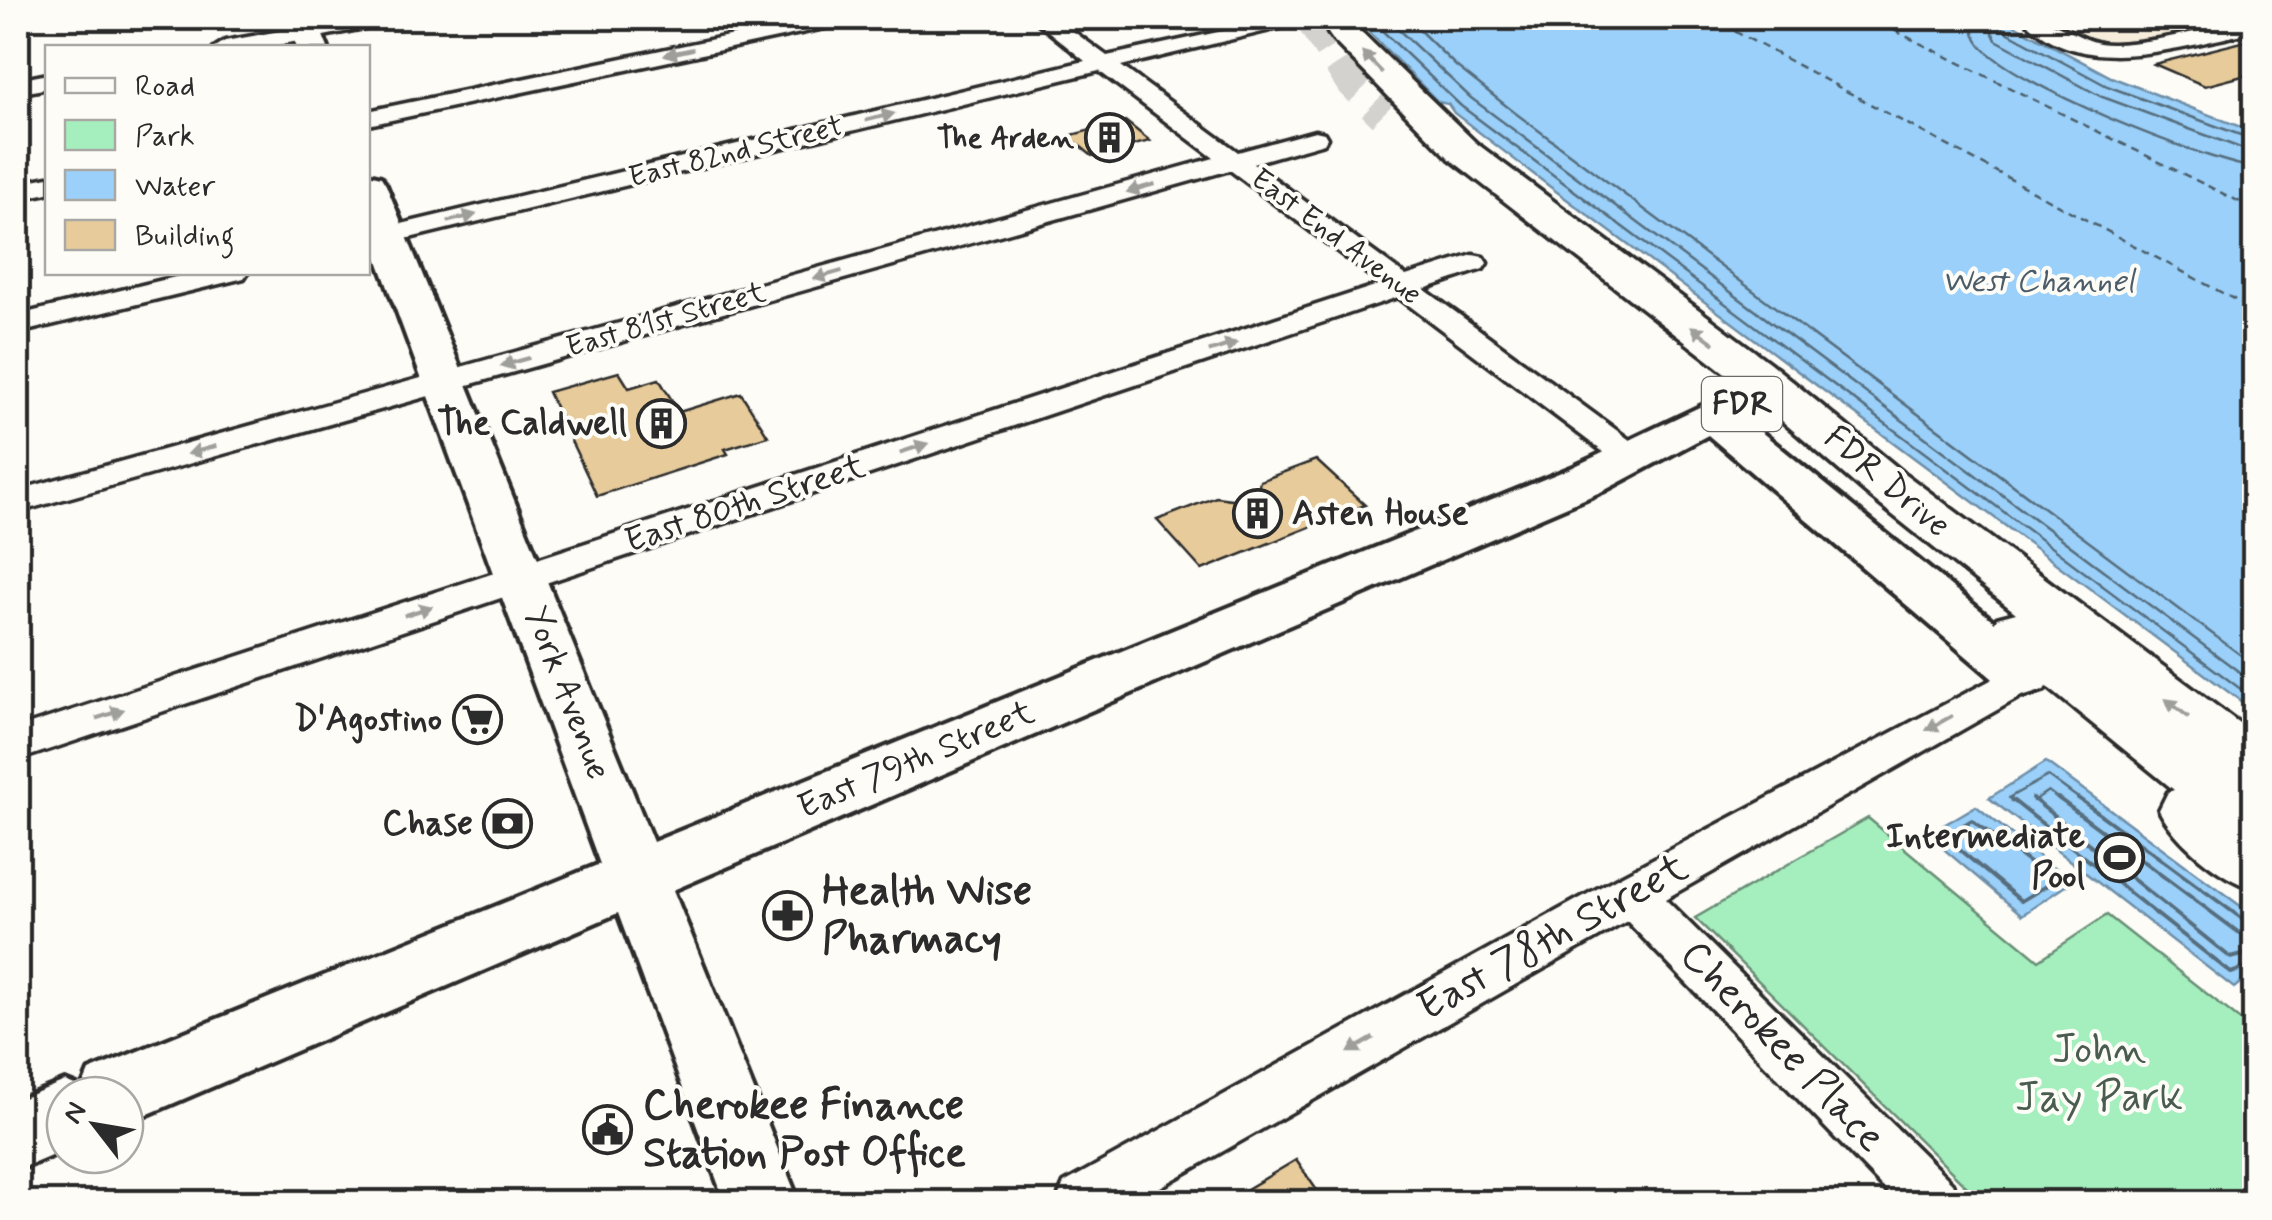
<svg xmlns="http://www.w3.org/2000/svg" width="2272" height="1220" font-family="Mynerve,sans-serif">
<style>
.built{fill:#f6eddb}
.green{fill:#a5efbe;stroke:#688d74;stroke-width:2.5}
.water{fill:#9ad0f9;stroke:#6e8ea7;stroke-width:2.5}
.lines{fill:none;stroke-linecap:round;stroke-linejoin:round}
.shore-far1{stroke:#576d7d;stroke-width:2.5}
.shore{stroke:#576d7d;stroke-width:4}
.ferry{stroke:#4c5d69;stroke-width:2.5;stroke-dasharray:8 6;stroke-linecap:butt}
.building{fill:#e7cb9b;stroke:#2b2b2b;stroke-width:2.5}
.highway-tunnel{stroke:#d3d2ce;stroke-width:35;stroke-dasharray:35 18;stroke-linecap:butt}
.street-casing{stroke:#2b2b2b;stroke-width:7}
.secondary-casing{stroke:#2b2b2b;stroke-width:8}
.highway-casing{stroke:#2b2b2b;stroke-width:7}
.street{fill:#fdfcf7;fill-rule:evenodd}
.secondary{fill:#fdfcf7;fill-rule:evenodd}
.highway{fill:#fdfcf7;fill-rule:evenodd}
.oneway{fill:#9e9e9b}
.labels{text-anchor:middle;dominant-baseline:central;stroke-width:8;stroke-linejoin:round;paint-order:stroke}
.far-poi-label{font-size:30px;font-weight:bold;fill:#2b2b2b;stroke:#fdfcf7;text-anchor:end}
.far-street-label{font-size:30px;fill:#2b2b2b;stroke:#fdfcf7}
.far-water-label{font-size:32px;font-style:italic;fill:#4c5d69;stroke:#fdfcf7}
.shield{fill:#fdfcf7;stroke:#6a6a68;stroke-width:2.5}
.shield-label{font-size:32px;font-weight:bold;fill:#2b2b2b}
.poi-label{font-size:35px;font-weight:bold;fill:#2b2b2b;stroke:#fdfcf7;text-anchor:end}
.street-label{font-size:35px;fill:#2b2b2b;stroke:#fdfcf7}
.near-poi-label{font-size:42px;font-weight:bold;fill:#2b2b2b;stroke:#fdfcf7;text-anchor:start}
.near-street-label{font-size:42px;fill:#2b2b2b;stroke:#fdfcf7}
.near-park-label{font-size:42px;fill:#4a5c50;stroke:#fdfcf7}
</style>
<rect width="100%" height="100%" fill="#fdfcf7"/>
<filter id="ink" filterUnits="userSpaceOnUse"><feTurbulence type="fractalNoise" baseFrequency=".01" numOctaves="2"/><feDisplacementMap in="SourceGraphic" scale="20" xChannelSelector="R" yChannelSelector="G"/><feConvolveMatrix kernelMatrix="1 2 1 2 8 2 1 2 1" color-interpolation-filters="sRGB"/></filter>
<g filter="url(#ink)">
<path class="built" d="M2025 18H2254V29L2111 57 2074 47Z"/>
<path class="green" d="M1868 818 2039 960 2107 915 2249 1027 2254 1023V1202H1982L1695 918Z"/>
<path class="water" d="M1355 18H2001L2111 77 2254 132V711L1549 186 1454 113 1448 104 1438 102Z
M2046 762 2254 916V972L2234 988 1989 798Z
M1976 806 2071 882 2022 915 1927 835Z"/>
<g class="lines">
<path class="shore-far1" d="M1369 18 1461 106 2254 699
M1386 18 1471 98 2254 683
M1407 18 1456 66 1514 112 2254 665
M1971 18C1972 28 1974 38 1981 46 2018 87 2198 158 2254 168
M1986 18 1996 40 2100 96 2254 153
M1999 18 2005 31 2107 86 2254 140
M2011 801 2010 797 2048 776 2082 801
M2033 801 2048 791 2061 801"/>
<path class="shore" d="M2010 798 2231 973 2254 965
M2032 798 2231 958 2254 952
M2058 798 2238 932 2254 936
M2078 798 2245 921 2254 923
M1972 820 2048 877 2049 884 2021 901 1949 841V834Z"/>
<path class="ferry" d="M1710 18 2254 310
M1869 18 2254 209"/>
</g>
<path class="building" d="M2254 39V73L2205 86 2154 64Z
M1125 121 1150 141 1092 156 1068 136Z
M619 372 629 388 659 379 679 412 741 393 768 436 725 449 728 454 597 496 548 392Z
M1316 460 1365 505 1202 570 1157 520 1216 497 1255 502 1260 481Z
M1296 1160 1325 1202H1225Z"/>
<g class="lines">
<path class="highway-tunnel" d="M1312 18 1353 82 1384 113"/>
<defs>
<path id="street" d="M352 18H395L384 24 263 48H214L225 41Z
M815 18H854L843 24 368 125V111Z
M1032 18H1055L1107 56 1283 18V27L1121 66 1238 152 1315 131 1324 133 1327 138 1324 143 1253 163 1406 276 1473 255 1483 257 1487 263 1483 269 1424 289 1642 449 1647 456 1642 463H1618L1398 297 18 760V728L1381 284 1230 170 18 512V490L1214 158 1099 71 368 248V232L1085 61Z
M2023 18C2060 16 2078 45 2113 44 2159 43 2208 27 2254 20V32C2182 45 2081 83 2023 18Z
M48 74V88L18 94V80Z
M48 177V193L18 199V183Z
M196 272H248L244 278 18 333V315Z
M2025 662 2039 666 2045 676 2039 686 1665 899 1952 1183 1960 1202H1897L1627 921 1134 1202H1056L1064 1183 1613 880Z"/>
<path id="secondary" d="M286 18H316L328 48H297Z
M368 174 381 177 386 185 653 842 1571 468 1712 401 1728 405 2044 662 2053 676 2044 690 2025 696 2006 690 1708 435 1605 490 673 890 799 1202H725L618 913 125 1124V1095H65V1150L18 1170V1100L65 1081 82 1088 89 1071 600 864 368 233Z"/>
<path id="highway" d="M1344 23 1355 26 1476 143 1770 363 1905 474 2254 734V889C2219 878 2176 843 2159 810L2168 792 2174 790 1997 646 1989 632 1997 618 2016 613 1869 496 1738 383 1450 159 1333 40 1328 33 1333 26Z"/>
</defs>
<use href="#street" class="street-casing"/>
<use href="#secondary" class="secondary-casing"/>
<use href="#highway" class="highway-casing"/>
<use href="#street" class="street"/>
<use href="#secondary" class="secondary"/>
<use href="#highway" class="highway"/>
</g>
<defs><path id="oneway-solid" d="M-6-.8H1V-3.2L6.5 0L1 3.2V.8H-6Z" transform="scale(2.5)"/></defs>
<g class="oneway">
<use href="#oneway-solid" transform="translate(679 52) rotate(168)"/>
<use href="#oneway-solid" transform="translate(1372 62) rotate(-134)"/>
<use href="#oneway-solid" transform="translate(880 117) rotate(-14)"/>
<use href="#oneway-solid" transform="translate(1141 188) rotate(164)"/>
<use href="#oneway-solid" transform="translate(462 218) rotate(-14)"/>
<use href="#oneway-solid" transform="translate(828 275) rotate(164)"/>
<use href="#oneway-solid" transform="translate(1703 335) rotate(-143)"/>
<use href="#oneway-solid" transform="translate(1223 347) rotate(-18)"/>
<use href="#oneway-solid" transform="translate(515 362) rotate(164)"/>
<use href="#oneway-solid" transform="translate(914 448) rotate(-18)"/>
<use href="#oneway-solid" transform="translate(202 450) rotate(164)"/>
<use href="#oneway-solid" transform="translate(418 611) rotate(-18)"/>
<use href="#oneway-solid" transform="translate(2177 708) rotate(-142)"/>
<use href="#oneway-solid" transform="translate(110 714) rotate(-18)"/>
<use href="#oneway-solid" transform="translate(1939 723) rotate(151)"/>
<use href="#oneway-solid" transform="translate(1361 1045) rotate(150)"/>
</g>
</g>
<defs>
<symbol id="building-ring" viewBox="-11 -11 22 22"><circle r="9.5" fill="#fdfcf7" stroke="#2b2b2b" stroke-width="1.5"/><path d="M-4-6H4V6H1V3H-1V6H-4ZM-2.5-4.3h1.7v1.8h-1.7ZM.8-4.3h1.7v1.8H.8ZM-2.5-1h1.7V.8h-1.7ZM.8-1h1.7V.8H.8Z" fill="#2b2b2b"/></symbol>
<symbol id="supermarket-ring" viewBox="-11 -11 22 22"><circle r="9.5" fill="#fdfcf7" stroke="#2b2b2b" stroke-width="1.5"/><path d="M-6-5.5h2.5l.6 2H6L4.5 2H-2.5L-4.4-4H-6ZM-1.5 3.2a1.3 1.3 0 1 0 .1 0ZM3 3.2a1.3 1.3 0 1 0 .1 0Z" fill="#2b2b2b"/></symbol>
<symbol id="bank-ring" viewBox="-11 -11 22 22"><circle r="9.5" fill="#fdfcf7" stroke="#2b2b2b" stroke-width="1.5"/><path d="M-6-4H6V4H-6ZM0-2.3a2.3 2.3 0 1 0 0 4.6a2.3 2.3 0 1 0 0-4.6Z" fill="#2b2b2b"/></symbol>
<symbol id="stadium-ring" viewBox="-11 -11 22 22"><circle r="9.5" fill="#fdfcf7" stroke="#2b2b2b" stroke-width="1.5"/><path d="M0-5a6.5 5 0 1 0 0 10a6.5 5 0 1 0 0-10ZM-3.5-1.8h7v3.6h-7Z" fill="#2b2b2b"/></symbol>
<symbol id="pharmacy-ring" viewBox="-11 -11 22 22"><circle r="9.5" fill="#fdfcf7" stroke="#2b2b2b" stroke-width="1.5"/><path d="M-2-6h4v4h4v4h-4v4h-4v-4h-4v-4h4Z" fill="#2b2b2b"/></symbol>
<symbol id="civic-ring" viewBox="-11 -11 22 22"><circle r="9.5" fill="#fdfcf7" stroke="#2b2b2b" stroke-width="1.5"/><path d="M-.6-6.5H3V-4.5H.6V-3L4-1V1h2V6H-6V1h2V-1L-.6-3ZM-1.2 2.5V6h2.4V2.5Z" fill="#2b2b2b"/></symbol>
</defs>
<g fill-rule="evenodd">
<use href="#building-ring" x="1082" y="110" width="55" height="55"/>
<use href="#building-ring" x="634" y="396" width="55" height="55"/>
<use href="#building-ring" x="1230" y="486" width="55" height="55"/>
<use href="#supermarket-ring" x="450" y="692" width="55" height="55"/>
<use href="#bank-ring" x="480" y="796" width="55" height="55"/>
<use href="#stadium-ring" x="2092" y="830" width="55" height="55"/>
<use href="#pharmacy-ring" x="760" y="888" width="55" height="55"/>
<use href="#civic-ring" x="580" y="1102" width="55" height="55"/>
</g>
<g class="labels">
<g class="far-poi-label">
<text x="1074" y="138">The Arden</text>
</g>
<g class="far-street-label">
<text transform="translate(736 152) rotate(-14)">East 82nd Street</text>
<text transform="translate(1336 237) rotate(37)">East End Avenue</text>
<text transform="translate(666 320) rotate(-16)">East 81st Street</text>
</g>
<g class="far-water-label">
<text x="2038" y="282">West Channel</text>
</g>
<rect class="shield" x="1702" y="377" width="80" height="54" rx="8"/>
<g class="shield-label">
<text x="1742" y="404">FDR</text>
</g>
<g class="poi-label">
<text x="627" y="424">The Caldwell</text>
<text x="1292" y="514" text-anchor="start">Asten House</text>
<text x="442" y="720">D'Agostino</text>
<text x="473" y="824">Chase</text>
<text x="2085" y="837">Intermediate<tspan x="2085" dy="40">Pool</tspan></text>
</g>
<g class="street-label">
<text transform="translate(1887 482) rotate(40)">FDR Drive</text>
<text transform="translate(745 504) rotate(-18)">East 80th Street</text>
<text transform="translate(567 693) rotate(69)">York Avenue</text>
<text transform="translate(916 760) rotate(-23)">East 79th Street</text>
</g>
<g class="near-poi-label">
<text x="822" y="892">Health Wise<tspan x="822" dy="48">Pharmacy</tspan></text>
<text x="643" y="1106">Cherokee Finance<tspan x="643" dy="48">Station Post Office</tspan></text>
</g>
<g class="near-street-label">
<text transform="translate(1553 938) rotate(-29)">East 78th Street</text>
<text transform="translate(1782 1047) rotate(46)">Cherokee Place</text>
</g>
<g class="near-park-label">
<text x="2099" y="1050">John<tspan x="2099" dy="48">Jay Park</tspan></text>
</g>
</g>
<rect width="2272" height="1220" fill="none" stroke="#fdfcf7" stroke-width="60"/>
<rect x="30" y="30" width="2212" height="1160" fill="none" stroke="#2b2b2b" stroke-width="4" filter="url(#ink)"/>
<rect x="45" y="45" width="325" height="230" fill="#fdfcf7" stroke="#a9a8a5" stroke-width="2.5"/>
<rect x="65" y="78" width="50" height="15" fill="#fdfcf7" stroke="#a9a8a5" stroke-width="2.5"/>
<text x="135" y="95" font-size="30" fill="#2b2b2b">Road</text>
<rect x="65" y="120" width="50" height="30" fill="#a5efbe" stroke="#a9a8a5" stroke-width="2.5"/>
<text x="135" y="145" font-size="30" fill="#2b2b2b">Park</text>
<rect x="65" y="170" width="50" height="30" fill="#9ad0f9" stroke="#a9a8a5" stroke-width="2.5"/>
<text x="135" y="195" font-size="30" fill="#2b2b2b">Water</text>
<rect x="65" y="220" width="50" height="30" fill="#e7cb9b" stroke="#a9a8a5" stroke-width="2.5"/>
<text x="135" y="245" font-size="30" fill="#2b2b2b">Building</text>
<g transform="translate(95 1125) rotate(301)"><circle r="48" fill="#fdfcf7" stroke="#a9a8a5" stroke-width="2.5"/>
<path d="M0-8L18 38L0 25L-18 38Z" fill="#2b2b2b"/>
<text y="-15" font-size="28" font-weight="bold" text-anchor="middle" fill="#2b2b2b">N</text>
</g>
</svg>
